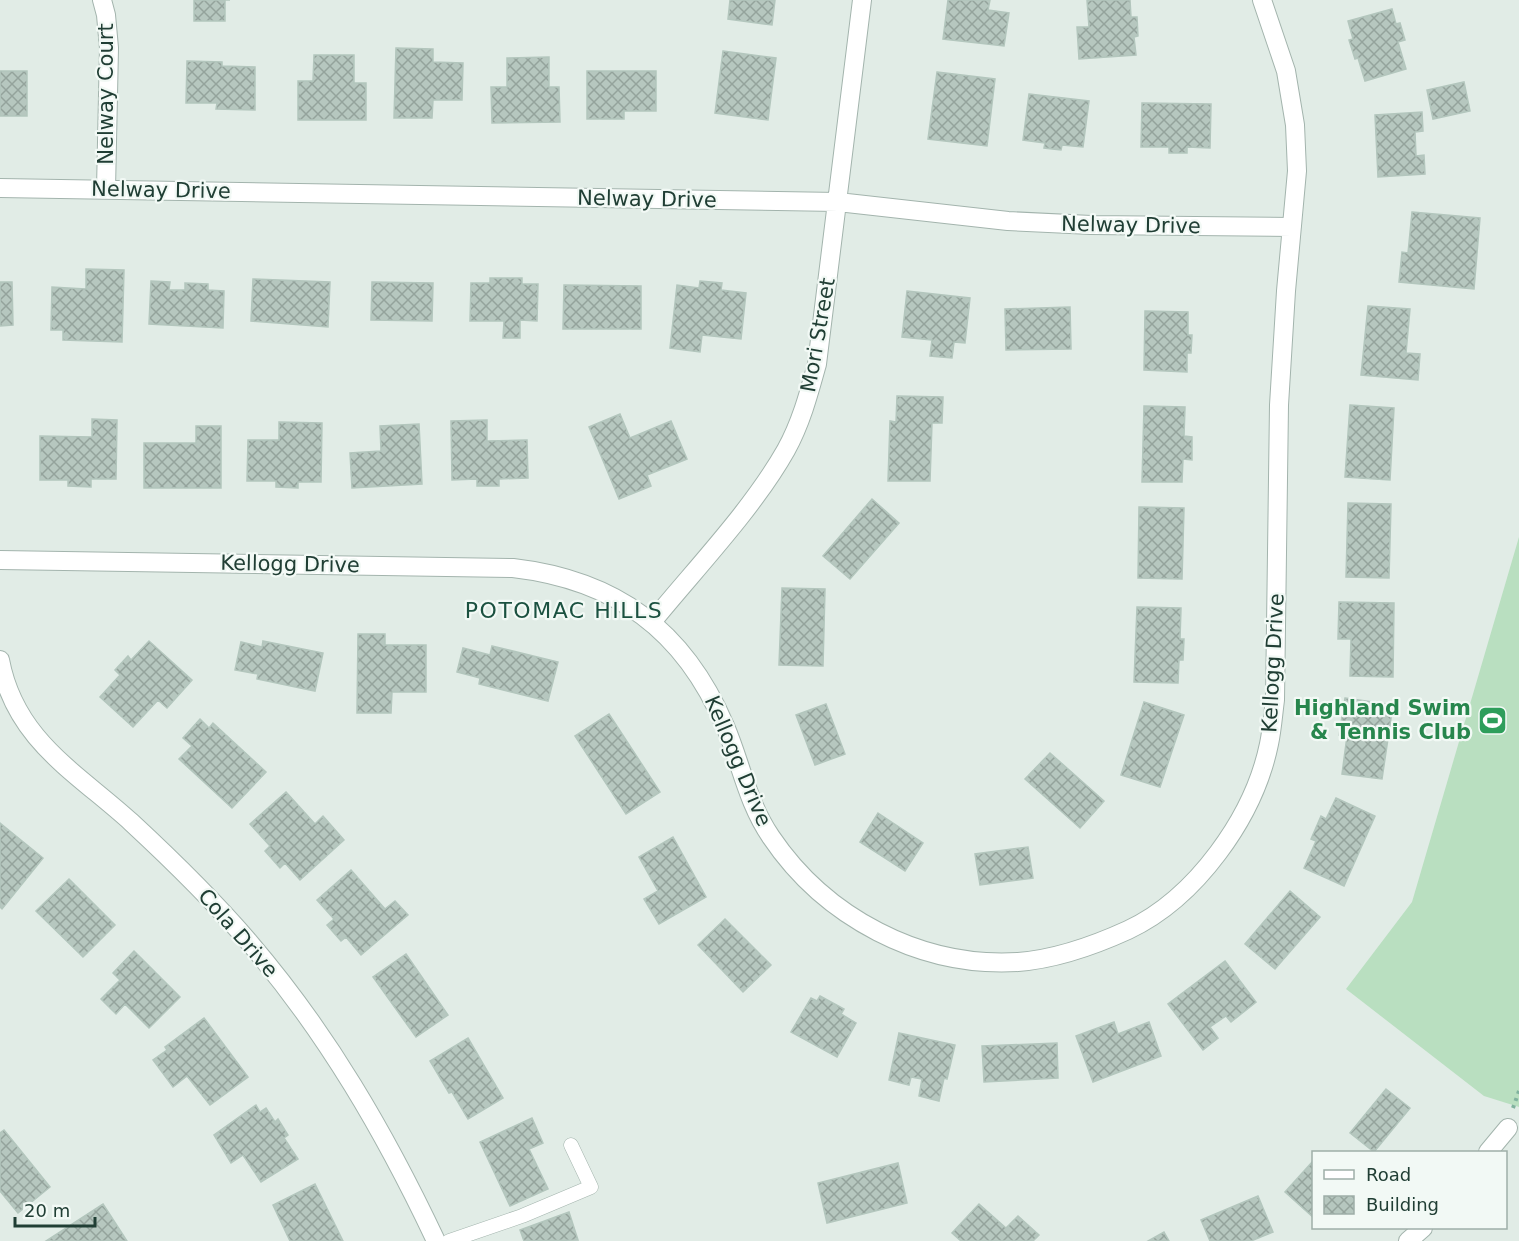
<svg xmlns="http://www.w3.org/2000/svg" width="1519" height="1241" font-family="'DejaVu Sans',sans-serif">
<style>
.grass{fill:#b9dfc0}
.building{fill:url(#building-cross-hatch);stroke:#b3c6bd;stroke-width:1.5}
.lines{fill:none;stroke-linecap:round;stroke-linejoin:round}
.service-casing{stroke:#a3b4ad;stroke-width:15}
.minor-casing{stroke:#a3b4ad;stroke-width:20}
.path{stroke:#80b29e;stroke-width:4;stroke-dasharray:3 4.5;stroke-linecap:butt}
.service{stroke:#fff;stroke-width:14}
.minor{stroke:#fff;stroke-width:18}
.labels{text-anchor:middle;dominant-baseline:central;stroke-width:4.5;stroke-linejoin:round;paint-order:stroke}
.street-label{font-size:21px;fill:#203e34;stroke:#f2f9f5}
.leisure-label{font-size:21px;font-weight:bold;fill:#27864d;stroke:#f2f9f5;text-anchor:end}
.neighbourhood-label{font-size:22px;letter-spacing:1.5px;fill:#1b5140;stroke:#f2f9f5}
</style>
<defs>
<pattern id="building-cross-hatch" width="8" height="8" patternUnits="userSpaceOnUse" patternTransform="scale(1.5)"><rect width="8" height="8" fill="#b6c7bf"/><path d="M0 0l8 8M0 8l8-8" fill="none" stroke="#94a39c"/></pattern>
</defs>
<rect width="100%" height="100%" fill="#e1ece6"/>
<path class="grass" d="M1519 537V1107L1484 1096 1346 989 1412 902Z"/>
<path class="building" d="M194 0H230H225V21H194Z
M730 0H775L772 25 728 19Z
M948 0H990L988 10 1009 13 1004 46 943 39Z
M1087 0H1130L1131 17H1137L1138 36 1134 37 1136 55 1079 59 1077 27H1089Z
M1392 9 1396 24 1400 23 1405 40 1398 42 1406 69 1365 81 1358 58 1355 59 1349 40 1353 39 1348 21Z
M396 48 433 49V62L463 63 462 100H433L432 118H394Z
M723 51 776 58 768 120 715 113Z
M314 55H354V83H366V120H298V81H313Z
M549 57V87H559L560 122 492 123 491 87H507V58Z
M187 61 222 62V66L255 67V110L216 109 217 103H186Z
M0 71H27V116H0Z
M587 71H656V111H624V119H587Z
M937 72 995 79 987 146 928 139Z
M1464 82 1470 111 1433 119 1427 90Z
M1029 94 1089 101 1083 147 1062 145 1061 150 1044 148 1045 143 1023 140Z
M1142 103 1211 104 1210 148 1187 147V153H1169V147H1141Z
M1422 112 1423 131 1415 132 1416 156 1424 155 1425 174 1378 177 1375 115Z
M1412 212 1480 218 1474 289 1399 282 1402 252 1408 253Z
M86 269 124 270 122 342 63 340V330H51L52 287 86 289Z
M490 278H522V284H538L537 321 520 320V338H503L504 321H470L471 283H490Z
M253 279 330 282 328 327 251 321Z
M151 281 170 282 169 290H185V283L208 284V290L224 291 223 328 149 324Z
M700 281 722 283 721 290 746 293 741 339 702 335 700 352 670 348 677 285 699 288Z
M0 282H12L13 325 0 326Z
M372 282 433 283 432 321 371 320Z
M564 285 641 286V329H563Z
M907 291 970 298 965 343 954 342 952 358 930 356 932 340 902 337Z
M1368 306 1410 309 1406 353 1420 354 1418 380 1361 375Z
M1070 307 1071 349 1006 350 1005 309Z
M1145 311 1188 312V335H1192L1191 353H1187V372L1144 370Z
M897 396 943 397 942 423H932L930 481H888L890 421 896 422Z
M1350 405 1394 408 1390 480 1345 477Z
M1144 406 1185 407 1184 436 1192 437V460L1183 459 1182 482H1142Z
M620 414 630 438 671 421 687 459 647 475 651 486 619 499 589 427Z
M92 419 117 420 116 479H91V487L68 486V480H40V436L92 437Z
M487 420V441L527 440 528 478 499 479V486H477V479L452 480 451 421Z
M279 422 322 423 321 482H298V488L276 487V481H247L248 440H279Z
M419 424 422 484 352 488 350 453 381 451 380 426Z
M196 426H221V488H144V443H196Z
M872 499 899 523 850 579 823 556Z
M1348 503 1391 504 1389 578 1346 577Z
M1139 507 1184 508 1182 579 1138 578Z
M782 588 825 589 823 666 779 665Z
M1339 602 1394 603 1393 677 1350 676 1351 639H1338Z
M1137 607 1181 608 1180 639H1184L1183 660H1179L1178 683 1134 682Z
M358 634H385V645H426V692H392L391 713H357Z
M149 641 192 680 167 708 158 700 133 727 100 697 120 675 115 670 128 656 131 660Z
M263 641 323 653 315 691 257 679 258 674 235 670 241 642 262 647Z
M492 646 558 662 548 701 479 684 480 678 457 672 463 648 490 655Z
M1345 698 1393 705 1382 779 1342 774 1347 736 1339 735Z
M1144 702 1184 715 1160 787 1121 775Z
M826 704 845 754 815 765 796 715Z
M609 714 660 792 626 814 575 736Z
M200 719 209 728 213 723 266 772 232 808 179 759 192 746 183 738Z
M1050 753 1104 801 1080 828 1025 779Z
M286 792 315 824 323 816 344 840 300 880 285 863 280 868 265 851 270 846 250 824Z
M1336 798 1375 816 1344 886 1304 868 1316 841 1311 839 1321 816 1326 819Z
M878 813 923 843 905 871 860 842Z
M0 823 43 858 2 909 0 907Z
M673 837 706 897 659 924 644 899 658 891 639 857Z
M1028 847 1033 878 980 885 975 854Z
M351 870 385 909 395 901 408 915 361 955 346 937 341 941 327 925 334 919 317 900Z
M69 879 115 925 83 957 36 911Z
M1290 891 1320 917 1275 969 1245 944Z
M725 919 771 965 743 992 698 945Z
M134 951 180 997 149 1028 125 1004 116 1014 101 999 120 980 113 973Z
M406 954 448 1015 416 1037 373 977Z
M1225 961 1256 1002 1231 1022 1226 1016 1210 1027 1218 1038 1203 1050 1168 1004Z
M820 996 844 1009 841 1014 856 1023 837 1057 791 1032 811 998 817 1001Z
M204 1018 248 1077 210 1105 187 1076 173 1087 153 1060 167 1050 165 1047Z
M1114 1022 1118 1034 1149 1022 1161 1056 1093 1082 1076 1036Z
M899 1033 955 1045 947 1079 944 1078 939 1101 919 1096 922 1079 911 1077 909 1085 889 1080Z
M468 1038 503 1098 468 1119 452 1092 449 1093 430 1061Z
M1057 1043 1058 1078 984 1082 982 1046Z
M1386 1089 1410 1108 1374 1152 1350 1133Z
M256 1105 260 1112 266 1108 275 1122 278 1119 288 1135 284 1138 298 1159 261 1182 243 1155 231 1163 214 1135Z
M532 1118 543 1143 529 1149 548 1189 510 1206 480 1142Z
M4 1130 50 1187 18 1213 0 1191V1133Z
M1314 1160V1218L1285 1192Z
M898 1163 907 1203 827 1223 818 1183Z
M315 1184 343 1241H290L273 1205Z
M1258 1196 1273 1232 1251 1241H1210L1201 1220Z
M103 1204 127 1241H46Z
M979 1204 1006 1228 1018 1216 1039 1235 1033 1241H961L952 1233Z
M569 1212 578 1240 524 1241 520 1230Z
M1164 1232 1169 1241H1148Z"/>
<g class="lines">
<defs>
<path id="service" d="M449 1241 522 1216 591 1187 571 1145"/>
<path id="minor" d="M102 0 106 15 109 48 106 189
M0 188 838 202 1008 221 1091 225 1292 227
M0 560 513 568C616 580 684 630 725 726 741 763 747 802 771 837 825 917 920 968 1018 962 1057 959 1093 946 1128 930 1196 898 1254 817 1269 744 1272 730 1273 715 1275 700L1279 405 1286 291 1297 171 1295 125 1286 71 1262 0
M652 622C696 568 752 510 786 450 801 423 809 393 817 364L862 0
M0 660C15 740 76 772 131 822 172 860 212 899 249 942 327 1033 385 1133 436 1241
M1488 1152 1508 1128
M1408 1241 1423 1228"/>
</defs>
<use href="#service" class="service-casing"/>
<use href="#minor" class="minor-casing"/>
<path class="path" d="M1513 1108 1519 1091"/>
<use href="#service" class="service"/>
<use href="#minor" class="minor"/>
</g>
<defs>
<symbol id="stadium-square" viewBox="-11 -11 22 22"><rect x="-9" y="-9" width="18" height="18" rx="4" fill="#2e9e5b" stroke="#f2f9f5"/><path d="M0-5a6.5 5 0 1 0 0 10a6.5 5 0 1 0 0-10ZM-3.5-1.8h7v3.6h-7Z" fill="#fff"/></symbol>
</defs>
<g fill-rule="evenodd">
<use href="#stadium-square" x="1476" y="704" width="33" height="33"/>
</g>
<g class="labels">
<g class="street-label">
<text transform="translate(106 94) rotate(-90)">Nelway Court</text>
<text transform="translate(161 190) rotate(1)">Nelway Drive</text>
<text transform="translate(647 199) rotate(1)">Nelway Drive</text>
<text transform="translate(1131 225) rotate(1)">Nelway Drive</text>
<text transform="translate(818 335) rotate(-80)">Mori Street</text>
<text transform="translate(290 564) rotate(1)">Kellogg Drive</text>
<text transform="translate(1273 663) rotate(-87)">Kellogg Drive</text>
<text transform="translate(738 761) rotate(67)">Kellogg Drive</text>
<text transform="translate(238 933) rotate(49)">Cola Drive</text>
</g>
<g class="leisure-label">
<text x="1471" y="708">Highland Swim<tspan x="1471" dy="24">&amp; Tennis Club</tspan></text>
</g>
<g class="neighbourhood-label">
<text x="564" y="610">POTOMAC HILLS</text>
</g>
</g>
<rect x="1312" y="1151" width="195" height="78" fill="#f2f9f5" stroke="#9eaea8" stroke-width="1.5"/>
<rect x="1324" y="1170" width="30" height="9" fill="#ffffff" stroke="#9eaea8" stroke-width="1.5"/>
<text x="1366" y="1181" font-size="18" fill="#203e34">Road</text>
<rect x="1324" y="1196" width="30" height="18" fill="url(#building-cross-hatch)" stroke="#9eaea8" stroke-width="1.5"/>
<text x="1366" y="1211" font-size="18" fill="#203e34">Building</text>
<path d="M15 1217v9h80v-9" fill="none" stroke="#203e34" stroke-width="3"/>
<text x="24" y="1217" font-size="18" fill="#203e34" stroke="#f2f9f5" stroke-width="4.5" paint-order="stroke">20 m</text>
</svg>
